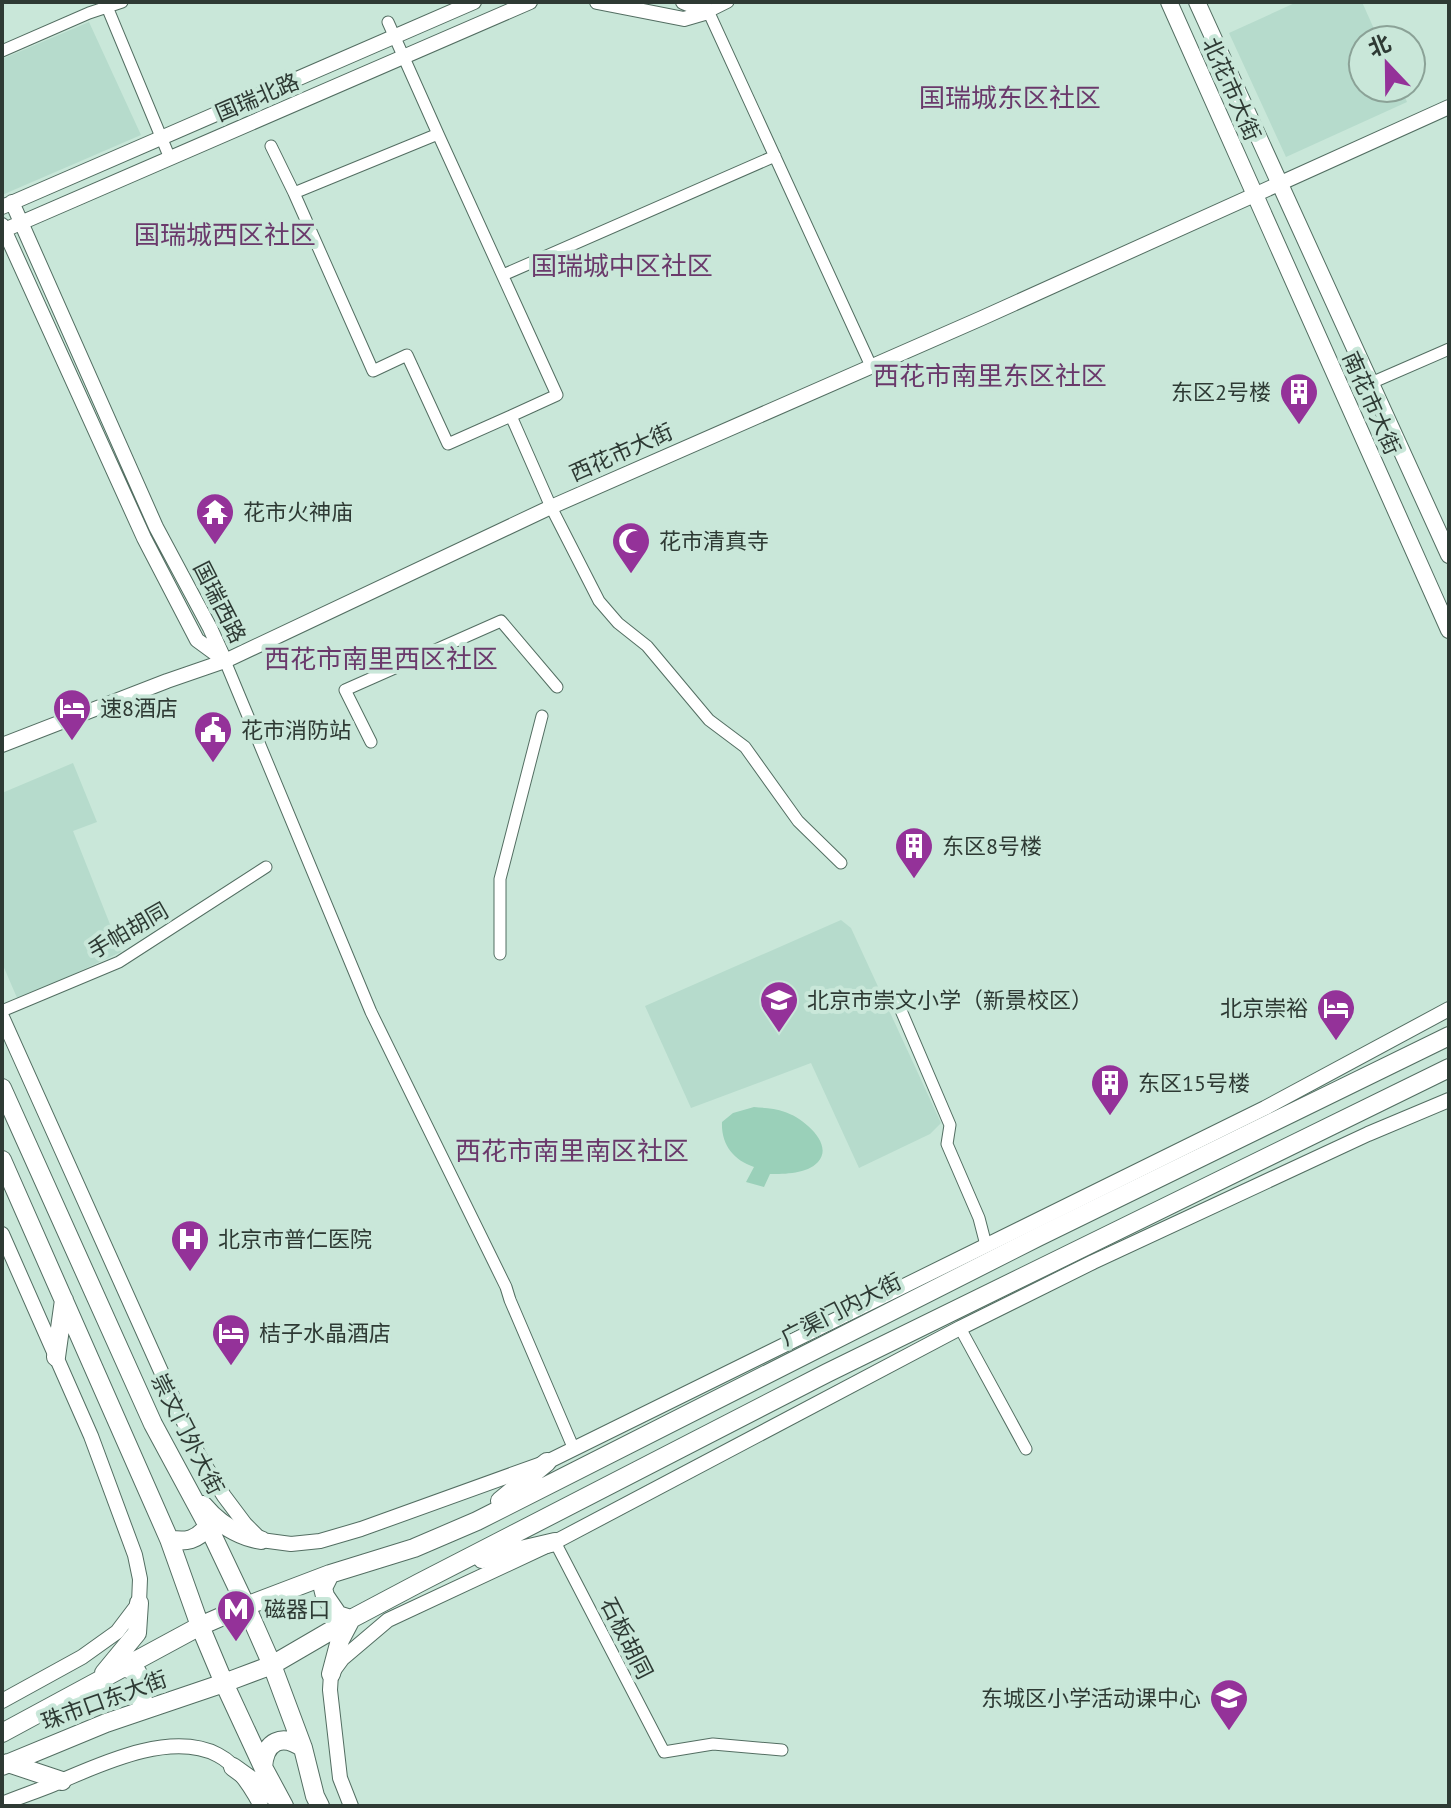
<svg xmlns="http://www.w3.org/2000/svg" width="1451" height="1808" font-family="'PT Sans','Noto Sans SC',sans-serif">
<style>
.built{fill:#b6dbcc}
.green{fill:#9ad0b9}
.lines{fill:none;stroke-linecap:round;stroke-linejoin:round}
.minor-casing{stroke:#536e62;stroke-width:13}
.tertiary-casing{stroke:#536e62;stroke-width:16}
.secondary-casing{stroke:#536e62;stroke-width:18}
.primary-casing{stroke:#536e62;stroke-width:20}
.minor{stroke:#fff;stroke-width:11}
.tertiary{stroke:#fff;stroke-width:14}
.secondary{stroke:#fff;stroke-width:16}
.primary{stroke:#fff;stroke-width:18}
.labels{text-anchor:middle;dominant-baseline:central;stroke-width:8;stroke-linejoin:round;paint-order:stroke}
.street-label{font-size:22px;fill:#2e3a34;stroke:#c9e7d9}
.poi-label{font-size:22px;fill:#2e3a34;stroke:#c9e7d9;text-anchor:start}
.quarter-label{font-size:26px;fill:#6a396b;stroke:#c9e7d9}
</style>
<rect width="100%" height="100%" fill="#c9e7d9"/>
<path class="built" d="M1297 2H1362L1379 40H1363V88H1401L1407 102 1286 157 1229 33Z
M89 22 141 135 2 195V59Z
M73 763 97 822 73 831 121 952 18 1000 2 963V793Z
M841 920 851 928 941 1123 930 1134 859 1168 811 1063 691 1108 645 1006Z"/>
<path class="green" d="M754 1107C763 1108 775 1108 785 1112 801 1117 835 1143 818 1162 807 1174 785 1174 770 1174L764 1187 746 1182 754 1167C733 1160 721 1144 722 1122L733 1113Z"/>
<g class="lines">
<defs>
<path id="minor" d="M105 2 169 156
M704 2 871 366
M708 12 728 2
M388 22 438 134
M2 51 89 13 122 2
M271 146 294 193
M503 275 775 156
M1371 383 1449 349
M511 416 557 395 438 134 294 193 373 371 407 355 448 444 511 416 551 507 599 601 618 623 647 646 709 720 745 747 798 821 841 863
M225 661 371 1012 506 1287 510 1300 573 1447
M371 742 345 690 501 621 557 687
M500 954V879L542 716
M897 1001 950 1125 947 1144 979 1218 986 1245
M2 1011 119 962 266 867
M960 1328 1026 1449
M555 1542 664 1752 713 1744 782 1750"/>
<path id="tertiary" d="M597 2 684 19 708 12
M683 2 708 12
M12 202 156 527 210 628 225 661
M2 207 474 2
M2 225 144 538 197 640 223 659
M2 231 530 2
M2 745 167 681 225 661 551 507 982 318 1449 107
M2 1017 199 1456 224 1496 245 1524 261 1540 291 1544 320 1541 361 1529 547 1462 1265 1108 1449 1009
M2 1234 91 1436 135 1555 140 1579 139 1603 117 1632 82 1657 2 1701
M2 1804C19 1797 37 1791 54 1784 99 1765 170 1730 218 1755 236 1764 252 1789 261 1806
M351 1806 340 1778 330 1690 331 1674 342 1659 388 1620 555 1542 960 1328 1093 1262 1368 1134 1449 1100"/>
<path id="secondary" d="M1169 2 1449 630
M1197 2 1449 555"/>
<path id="primary" d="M2 1088 153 1424 208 1526 246 1606 272 1665 303 1748 315 1796 320 1806
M2 1160 169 1539 200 1626 224 1683 263 1767 284 1806
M56 1357 64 1300
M500 1501 547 1462
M203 1505C218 1523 238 1536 261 1540
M169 1539C186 1543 197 1540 208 1526
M482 1559 555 1542
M330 1574 323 1588 325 1596 338 1615 351 1619 340 1640 331 1674
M124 1667 137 1672C145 1686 144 1696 140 1711
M104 1673 137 1633 139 1603
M2 1733 200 1626 246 1606 330 1574 414 1548 477 1521 1038 1237 1449 1036
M8 1763 62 1781
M2 1766 106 1723 224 1683 272 1665 351 1619 419 1583 827 1373 1449 1068
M233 1767 276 1798
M263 1767C265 1741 282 1733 303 1748"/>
</defs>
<use href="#minor" class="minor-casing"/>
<use href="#tertiary" class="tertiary-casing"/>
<use href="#secondary" class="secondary-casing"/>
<use href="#primary" class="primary-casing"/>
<use href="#minor" class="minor"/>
<use href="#tertiary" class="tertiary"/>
<use href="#secondary" class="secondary"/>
<use href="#primary" class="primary"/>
</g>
<defs>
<symbol id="building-pin" viewBox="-11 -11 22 30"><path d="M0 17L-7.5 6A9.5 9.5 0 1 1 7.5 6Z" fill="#943299" stroke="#c9e7d9"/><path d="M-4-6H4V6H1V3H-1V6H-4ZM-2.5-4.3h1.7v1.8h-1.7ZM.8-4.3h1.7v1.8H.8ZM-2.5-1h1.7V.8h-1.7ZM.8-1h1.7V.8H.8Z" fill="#fff"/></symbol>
<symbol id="temple-pin" viewBox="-11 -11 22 30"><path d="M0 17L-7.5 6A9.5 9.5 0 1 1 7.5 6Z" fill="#943299" stroke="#c9e7d9"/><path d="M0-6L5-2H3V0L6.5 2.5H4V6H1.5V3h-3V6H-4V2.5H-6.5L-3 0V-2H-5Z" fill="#fff"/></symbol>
<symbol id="mosque-pin" viewBox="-11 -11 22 30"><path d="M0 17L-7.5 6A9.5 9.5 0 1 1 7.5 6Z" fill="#943299" stroke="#c9e7d9"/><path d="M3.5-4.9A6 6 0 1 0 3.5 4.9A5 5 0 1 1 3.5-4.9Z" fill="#fff"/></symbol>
<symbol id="hotel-pin" viewBox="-11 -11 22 30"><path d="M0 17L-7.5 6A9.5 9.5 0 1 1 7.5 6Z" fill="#943299" stroke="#c9e7d9"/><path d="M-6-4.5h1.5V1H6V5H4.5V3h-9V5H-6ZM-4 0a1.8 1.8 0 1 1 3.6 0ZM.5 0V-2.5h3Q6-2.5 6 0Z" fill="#fff"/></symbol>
<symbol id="civic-pin" viewBox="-11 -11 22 30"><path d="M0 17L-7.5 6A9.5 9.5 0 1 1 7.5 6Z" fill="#943299" stroke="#c9e7d9"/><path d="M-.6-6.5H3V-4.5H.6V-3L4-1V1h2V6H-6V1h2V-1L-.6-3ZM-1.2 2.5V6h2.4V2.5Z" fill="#fff"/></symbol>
<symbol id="school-pin" viewBox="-11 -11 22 30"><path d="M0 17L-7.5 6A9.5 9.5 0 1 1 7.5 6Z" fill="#943299" stroke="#c9e7d9"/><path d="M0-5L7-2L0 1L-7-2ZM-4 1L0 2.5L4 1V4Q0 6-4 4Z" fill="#fff"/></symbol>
<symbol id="hospital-pin" viewBox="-11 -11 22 30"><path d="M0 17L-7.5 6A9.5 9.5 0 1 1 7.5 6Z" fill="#943299" stroke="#c9e7d9"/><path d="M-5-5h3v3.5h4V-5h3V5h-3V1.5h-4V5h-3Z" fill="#fff"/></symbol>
<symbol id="metro-pin" viewBox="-11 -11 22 30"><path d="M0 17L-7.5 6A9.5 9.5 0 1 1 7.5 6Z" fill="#943299" stroke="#c9e7d9"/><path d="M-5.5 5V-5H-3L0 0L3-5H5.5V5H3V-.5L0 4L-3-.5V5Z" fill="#fff"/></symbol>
</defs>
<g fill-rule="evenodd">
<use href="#building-pin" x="1277" y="370" width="44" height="60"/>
<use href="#temple-pin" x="193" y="490" width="44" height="60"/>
<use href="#mosque-pin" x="609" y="519" width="44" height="60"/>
<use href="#hotel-pin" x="50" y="686" width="44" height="60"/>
<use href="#civic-pin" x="191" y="708" width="44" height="60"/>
<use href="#building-pin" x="892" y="824" width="44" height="60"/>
<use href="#school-pin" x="757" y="978" width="44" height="60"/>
<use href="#hotel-pin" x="1314" y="986" width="44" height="60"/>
<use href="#building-pin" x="1088" y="1061" width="44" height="60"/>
<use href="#hospital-pin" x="168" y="1217" width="44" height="60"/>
<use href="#hotel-pin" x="209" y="1311" width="44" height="60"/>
<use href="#metro-pin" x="214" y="1587" width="44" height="60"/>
<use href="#school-pin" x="1207" y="1676" width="44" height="60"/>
</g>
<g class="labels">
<g class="street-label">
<text transform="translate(1232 89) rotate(66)">北花市大街</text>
<text transform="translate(257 97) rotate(-23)">国瑞北路</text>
<text transform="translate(1372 403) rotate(66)">南花市大街</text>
<text transform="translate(621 452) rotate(-24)">西花市大街</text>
<text transform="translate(220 602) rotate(63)">国瑞西路</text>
<text transform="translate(128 930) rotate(-30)">手帕胡同</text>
<text transform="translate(841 1309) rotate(-27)">广渠门内大街</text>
<text transform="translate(188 1434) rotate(63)">崇文门外大街</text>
<text transform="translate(627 1638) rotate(63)">石板胡同</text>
<text transform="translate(104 1700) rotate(-20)">珠市口东大街</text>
</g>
<g class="poi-label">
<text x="1271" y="392" text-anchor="end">东区2号楼</text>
<text x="243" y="512">花市火神庙</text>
<text x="659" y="541">花市清真寺</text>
<text x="100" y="708">速8酒店</text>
<text x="241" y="730">花市消防站</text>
<text x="942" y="846">东区8号楼</text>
<text x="807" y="1000">北京市崇文小学（新景校区）</text>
<text x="1308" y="1008" text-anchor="end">北京崇裕</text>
<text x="1138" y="1083">东区15号楼</text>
<text x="218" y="1239">北京市普仁医院</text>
<text x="259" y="1333">桔子水晶酒店</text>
<text x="264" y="1609">磁器口</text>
<text x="1201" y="1698" text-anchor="end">东城区小学活动课中心</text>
</g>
<g class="quarter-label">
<text x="1010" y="97">国瑞城东区社区</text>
<text x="225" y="234">国瑞城西区社区</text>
<text x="622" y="265">国瑞城中区社区</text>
<text x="990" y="375">西花市南里东区社区</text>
<text x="381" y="658">西花市南里西区社区</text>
<text x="572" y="1150">西花市南里南区社区</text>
</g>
</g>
<rect width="1451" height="1808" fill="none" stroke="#2e3a34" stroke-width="8"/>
<g transform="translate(1387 64) rotate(338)"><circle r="38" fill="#c9e7d9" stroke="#8ba297" stroke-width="2"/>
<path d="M0-6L14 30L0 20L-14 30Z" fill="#943299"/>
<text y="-12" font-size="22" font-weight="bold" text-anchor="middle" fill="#2e3a34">北</text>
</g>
</svg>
